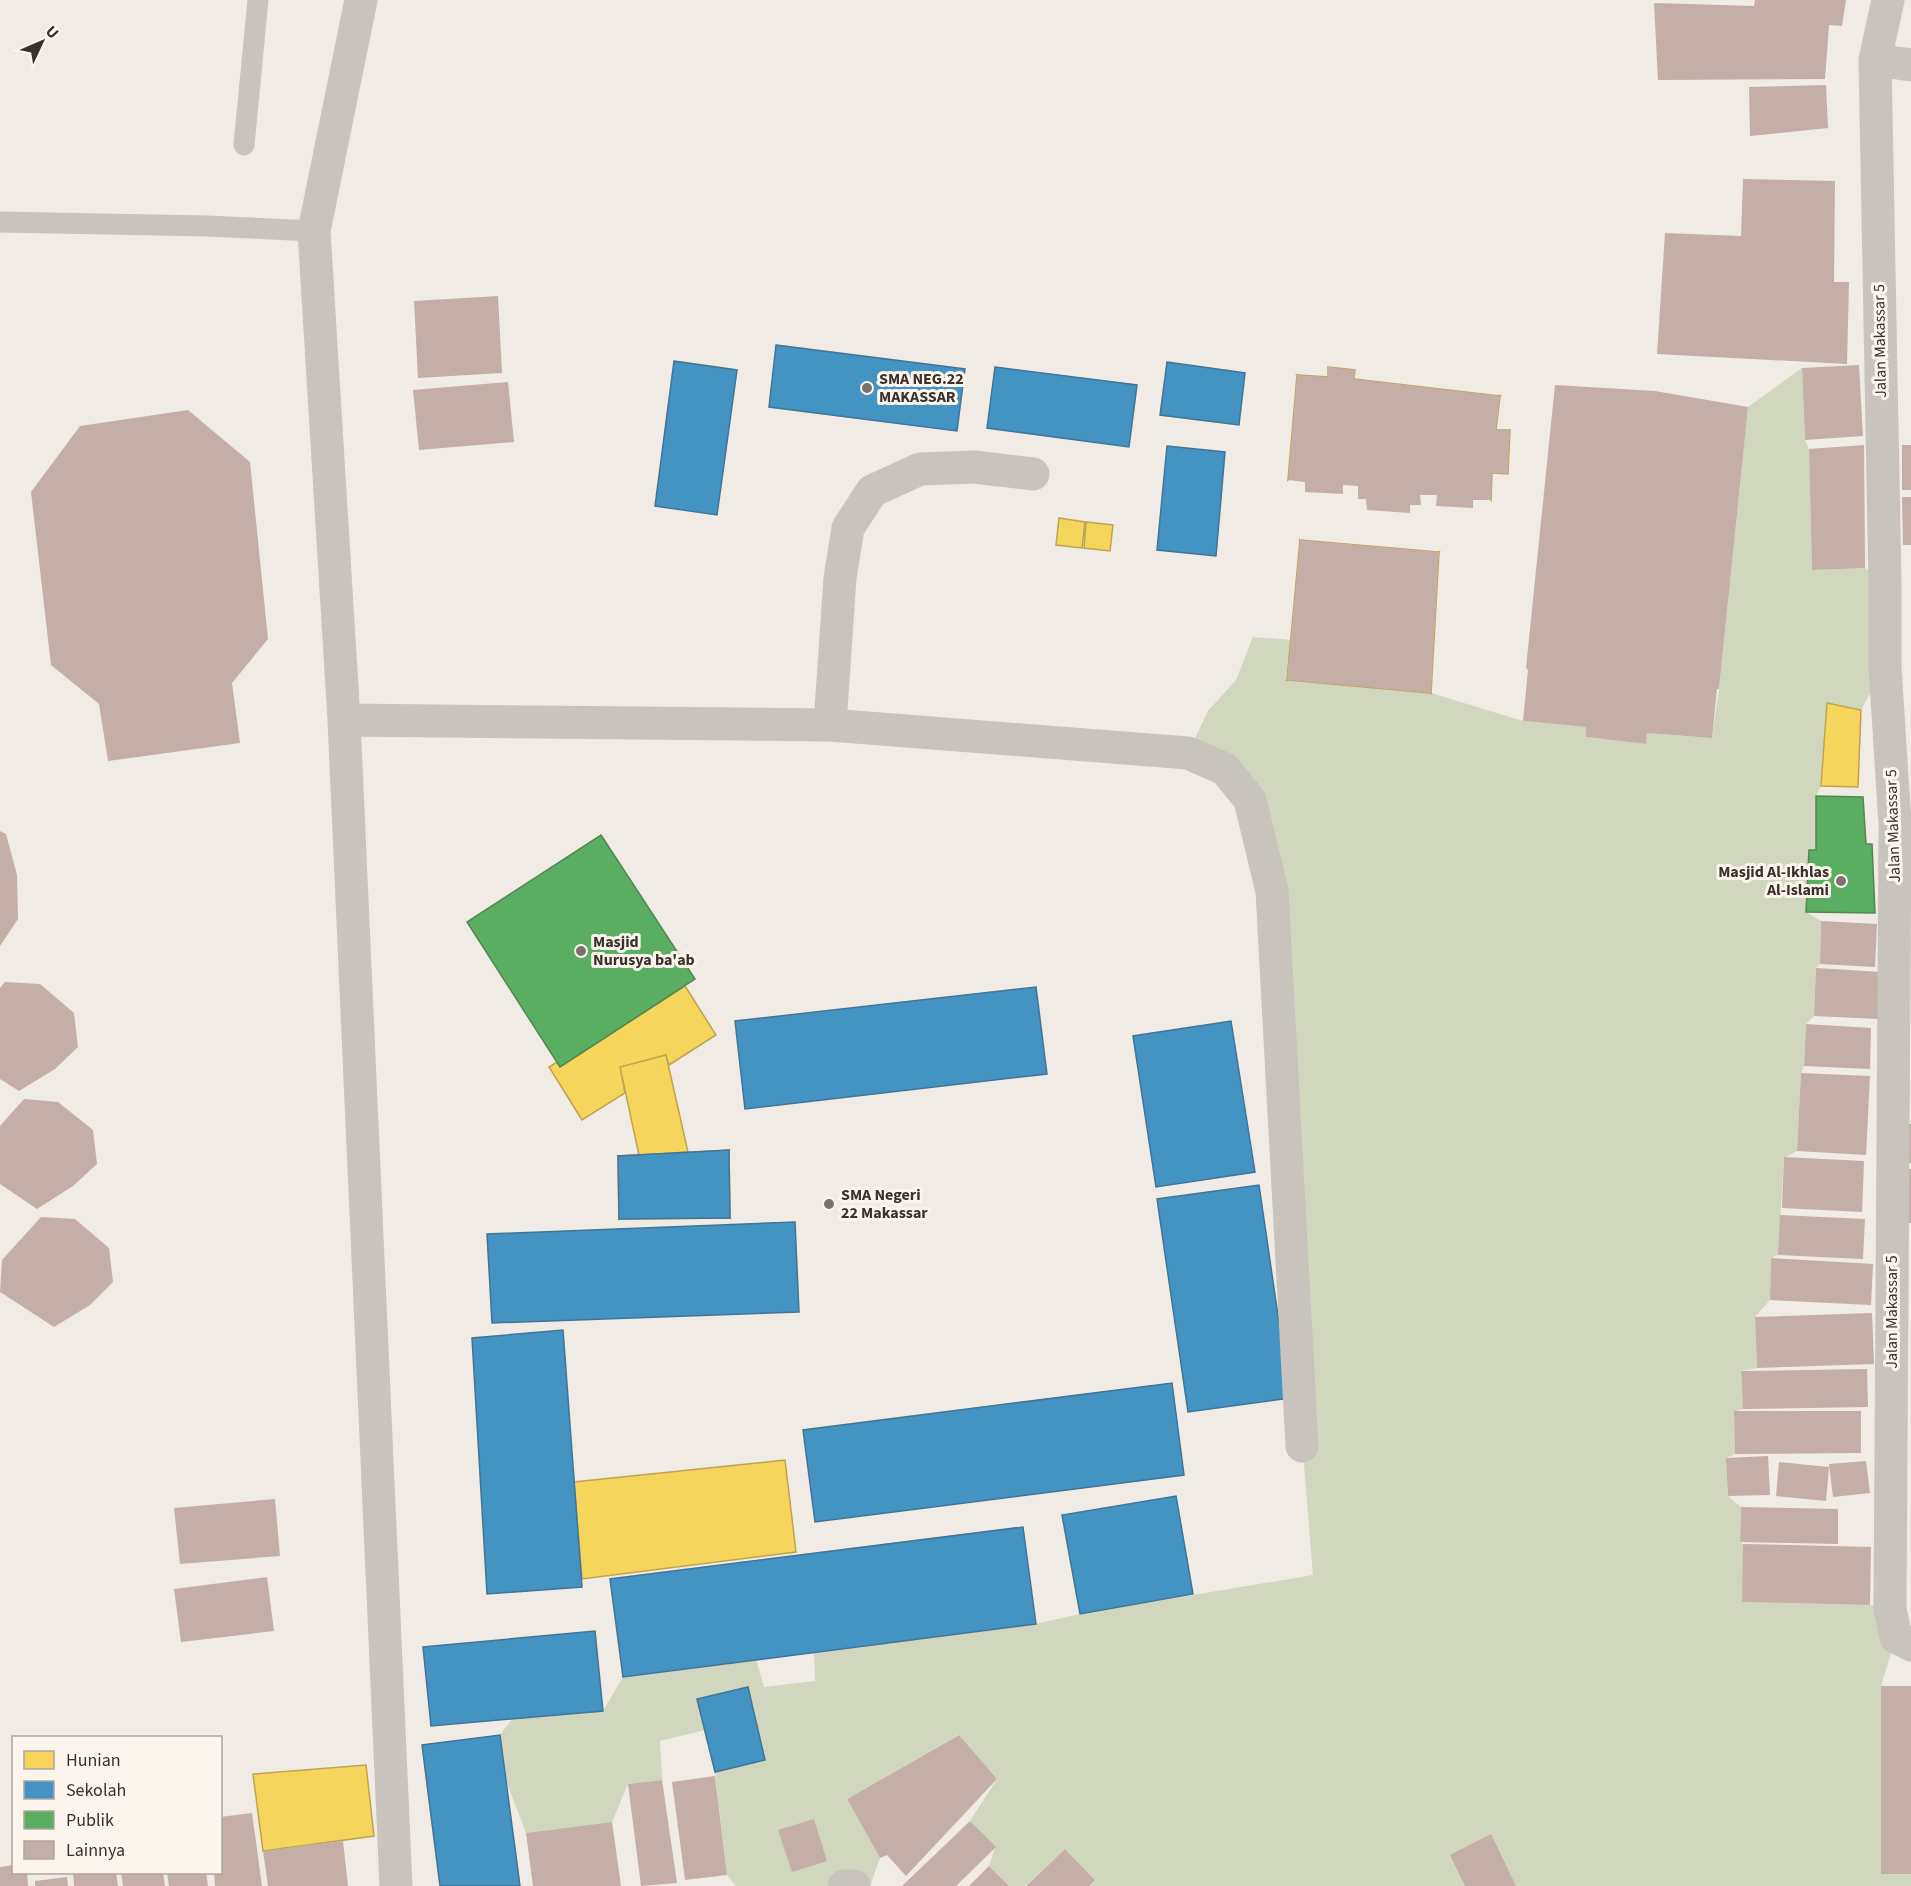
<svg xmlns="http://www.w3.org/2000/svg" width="1911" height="1886" font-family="'Source Sans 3',sans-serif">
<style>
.green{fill:#d1d6bf}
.homes{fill:#f6d55c;stroke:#bea44d;stroke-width:1.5}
.schools{fill:#4393c3;stroke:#417595;stroke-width:1.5}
.public{fill:#5aae61;stroke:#518851;stroke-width:1.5}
.building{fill:#c3afa7}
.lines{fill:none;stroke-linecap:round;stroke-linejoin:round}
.service{stroke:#c9c3be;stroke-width:21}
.minor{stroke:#c9c3be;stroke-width:33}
.poi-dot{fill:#7a716c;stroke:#fbf5ee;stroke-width:2}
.labels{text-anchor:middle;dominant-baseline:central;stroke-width:6;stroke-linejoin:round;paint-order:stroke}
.street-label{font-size:16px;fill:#3b302b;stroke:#fbf5ee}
.poi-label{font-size:16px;font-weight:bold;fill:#3b302b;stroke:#fbf5ee;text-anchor:start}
</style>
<rect width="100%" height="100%" fill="#f0ebe5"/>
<path class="green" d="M1802 368 1805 440 1809 449 1812 570 1865 568 1885 584V666L1861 710 1827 704 1821 786 1816 796V850H1809L1806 912 1821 921 1820 964 1816 968 1814 1016 1806 1024 1804 1066 1801 1073 1797 1151 1784 1158 1778 1255 1771 1258 1770 1300 1755 1317 1757 1368 1741 1371 1743 1409 1734 1412 1735 1454 1726 1458 1728 1496 1741 1507 1740 1542 1743 1544V1602L1870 1605 1890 1609 1896 1637 1881 1686V1874H1911V1886H1091L1095 1880 1065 1849 1025 1886H1009L989 1866 995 1847 970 1821 997 1779 958 1735 847 1799 880 1858 870 1886H736L727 1875 715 1772 765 1760 748 1687 697 1699 705 1730 660 1741 662 1780 628 1784 612 1822 526 1833 505 1778 500 1735 512 1719 603 1711 623 1677 756 1659 764 1687 815 1681 814 1652 1035 1624 1080 1614 1313 1575 1250 800 1188 753 1208 711 1236 680 1253 637 1292 640 1288 680 1431 693 1523 721 1586 727V737L1646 744 1647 733 1712 738 1719 689 1748 407Z"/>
<path class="homes" d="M1328 367 1355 370 1354 379 1500 396 1446 439 1350 425 1297 375 1328 377Z
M1297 375 1350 425 1288 480Z
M1500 396 1496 430H1510L1508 474 1492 473 1491 500 1446 439Z
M1059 518 1085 522 1082 548 1056 545Z
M1086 522 1113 525 1110 551 1084 548Z
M1300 540 1439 552 1365 612Z
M1300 540 1365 612 1287 680Z
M1439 552 1431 693 1365 612Z
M1365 612 1431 693 1287 680Z
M1827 703 1861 710 1858 787 1821 786Z
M685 986 716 1035 669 1065 666 1055 620 1067 625 1093 582 1120 549 1067 557 1062 560 1067Z
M666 1055 688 1152 639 1155 620 1067Z
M729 1150 695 1183 651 1184 618 1156Z
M729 1150 730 1218 695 1183Z
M618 1156 651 1184 619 1219Z
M695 1183 730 1218 619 1219 651 1184Z
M785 1460 796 1552 582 1579 574 1482Z
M366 1765 374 1836 263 1851 253 1774Z"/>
<path class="schools" d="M776 345 965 369 957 431 769 407Z
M674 361 737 370 717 515 655 506Z
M1167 362 1245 373 1239 425 1160 415Z
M995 367 1137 385 1129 447 987 428Z
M1167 446 1225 452 1216 556 1157 550Z
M1036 987 1047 1074 745 1109 735 1021Z
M1231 1021 1255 1172 1156 1187 1133 1036Z
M729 1150 730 1218 619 1219 618 1156Z
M1259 1185 1290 1398 1188 1412 1157 1199Z
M795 1222 799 1312 492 1323 487 1234Z
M563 1330 582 1587 487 1594 472 1338Z
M1172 1383 1184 1475 815 1522 803 1430Z
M1176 1496 1193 1594 1080 1614 1062 1515Z
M1023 1527 1036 1624 623 1677 610 1579Z
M595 1631 603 1711 431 1726 423 1647Z
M748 1687 765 1760 715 1772 697 1699Z
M500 1735 520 1886H440L422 1745Z"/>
<path class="public" d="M1816 796 1863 797 1866 844H1872L1875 913 1806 912 1809 850H1816Z
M601 835 695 979 560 1067 467 922Z"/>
<path class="building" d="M1755 0H1846L1842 26 1829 25 1825 79 1658 80 1654 3 1754 6Z
M1826 85 1828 128 1750 136 1749 87Z
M1743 179 1835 181 1834 282H1849L1847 364 1657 354 1665 233 1741 236Z
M498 296 502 373 418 378 414 301Z
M1859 365 1863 436 1805 440 1802 368Z
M1328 367 1355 370 1354 379 1500 396 1496 430H1510L1508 474 1492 473 1491 500H1473V508L1436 506 1437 495H1420L1421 505H1410V513L1367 510 1366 499H1358V486L1343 485V494L1305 492V482L1288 480 1297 375 1328 377Z
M508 382 514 442 419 450 413 390Z
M1555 385 1655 391 1748 407 1719 689H1717L1712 738 1647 733 1646 744 1586 737V727L1523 721 1528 670 1526 668Z
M188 410 250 462 268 639 232 683 240 743 108 761 99 704 51 665 31 492 80 426Z
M1864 445 1865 568 1812 570 1809 449Z
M1902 445H1911V490H1902Z
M1902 497H1911V545H1903Z
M1300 540 1439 552 1431 693 1287 680Z
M0 831 6 834 17 875 18 919 0 946Z
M1821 921 1877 924 1875 967 1820 964Z
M1816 968 1881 972 1879 1019 1814 1016Z
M5 982 40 984 74 1013 78 1047 55 1069 19 1091 0 1079V988Z
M1806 1024 1871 1028 1870 1069 1804 1066Z
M1801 1073 1870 1076 1866 1155 1797 1151Z
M24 1099 58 1102 93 1130 97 1164 73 1186 37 1209 0 1184V1126Z
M1909 1124H1911V1163H1907Z
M1784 1157 1864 1161 1862 1212 1782 1208Z
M1909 1169H1911V1223H1907Z
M1780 1215 1865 1219 1863 1259 1778 1255Z
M41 1217 75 1219 109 1248 113 1282 90 1305 54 1327 0 1292 2 1260Z
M1771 1258 1873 1264 1871 1305 1770 1300Z
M1872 1313 1874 1364 1757 1368 1755 1317Z
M1867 1369 1868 1407 1743 1409 1741 1371Z
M1734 1411H1861V1453L1735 1454Z
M1768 1456 1770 1495 1728 1496 1726 1458Z
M1866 1461 1870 1493 1833 1497 1829 1464Z
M1779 1462 1829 1467 1826 1501 1776 1496Z
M275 1499 280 1556 180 1564 174 1508Z
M1741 1507 1838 1509V1544L1740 1542Z
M1743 1544 1871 1547 1870 1605 1742 1602Z
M267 1577 274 1631 181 1642 174 1589Z
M1881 1686H1911V1874H1881Z
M959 1735 997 1779 906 1876 887 1855 880 1858 847 1799Z
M715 1776 727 1875 685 1880 672 1782Z
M662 1780 677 1883 641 1886 628 1784Z
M252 1813 262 1886H215L214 1872H220V1817Z
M814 1819 827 1861 792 1872 778 1830Z
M970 1821 996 1847 956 1886H902Z
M612 1822 621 1886H533L526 1833Z
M1491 1834 1516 1886H1465L1450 1855Z
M343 1841 348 1886H268L263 1851Z
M1065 1849 1095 1880 1090 1886H1026Z
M14 1865V1872H27L28 1886H0V1867Z
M989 1866 1009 1886H969Z
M73 1872H116L118 1886H74Z
M121 1872H163L165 1886H123Z
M167 1872H206L208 1886H169Z
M67 1877 68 1886H35V1881Z"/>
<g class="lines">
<path class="service" d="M244 145 258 0
M0 222 208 226 314 231"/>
<path class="minor" d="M361 0 314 231 344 720 396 1886
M1888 0 1875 60 1885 584V666L1895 824 1890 1609 1896 1637 1911 1645
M1875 60 1911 65
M344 720 830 725 840 578 848 528 872 491 920 469 974 467 1033 474
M830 725 1188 753 1225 769 1250 800 1272 891 1302 1446
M844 1886H854"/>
</g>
<g class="poi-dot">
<circle cx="867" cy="388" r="6"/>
<circle cx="1841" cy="881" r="6"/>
<circle cx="581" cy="951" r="6"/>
<circle cx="829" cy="1204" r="6"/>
</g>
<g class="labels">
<g class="street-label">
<text transform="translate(1880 341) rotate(-91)">Jalan Makassar 5</text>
<text transform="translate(1893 826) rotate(-92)">Jalan Makassar 5</text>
<text transform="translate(1892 1312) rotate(-90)">Jalan Makassar 5</text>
</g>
<g class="poi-label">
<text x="879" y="379">SMA NEG.22<tspan x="879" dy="18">MAKASSAR</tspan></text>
<text x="1829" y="872" text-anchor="end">Masjid Al-Ikhlas<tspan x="1829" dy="18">Al-Islami</tspan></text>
<text x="593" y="942">Masjid<tspan x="593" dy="18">Nurusya ba'ab</tspan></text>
<text x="841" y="1195">SMA Negeri<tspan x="841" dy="18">22 Makassar</tspan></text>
</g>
</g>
<rect x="12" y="1736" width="210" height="138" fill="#fbf5ee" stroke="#aea6a0" stroke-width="1.5"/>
<rect x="24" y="1751" width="30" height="18" fill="#f6d55c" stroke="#aea6a0" stroke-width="1.5"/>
<text x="66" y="1766" font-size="18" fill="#3b302b">Hunian</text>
<rect x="24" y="1781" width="30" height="18" fill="#4393c3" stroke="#aea6a0" stroke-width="1.5"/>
<text x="66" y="1796" font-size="18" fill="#3b302b">Sekolah</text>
<rect x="24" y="1811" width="30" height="18" fill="#5aae61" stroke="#aea6a0" stroke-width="1.5"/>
<text x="66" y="1826" font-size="18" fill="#3b302b">Publik</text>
<rect x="24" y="1841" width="30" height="18" fill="#c3afa7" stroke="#aea6a0" stroke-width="1.5"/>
<text x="66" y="1856" font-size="18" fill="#3b302b">Lainnya</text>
<g transform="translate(42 42) rotate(46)" stroke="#fbf5ee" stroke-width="4.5" paint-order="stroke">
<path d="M0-4.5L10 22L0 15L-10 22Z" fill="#3b302b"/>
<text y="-9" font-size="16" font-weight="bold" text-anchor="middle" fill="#3b302b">U</text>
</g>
</svg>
